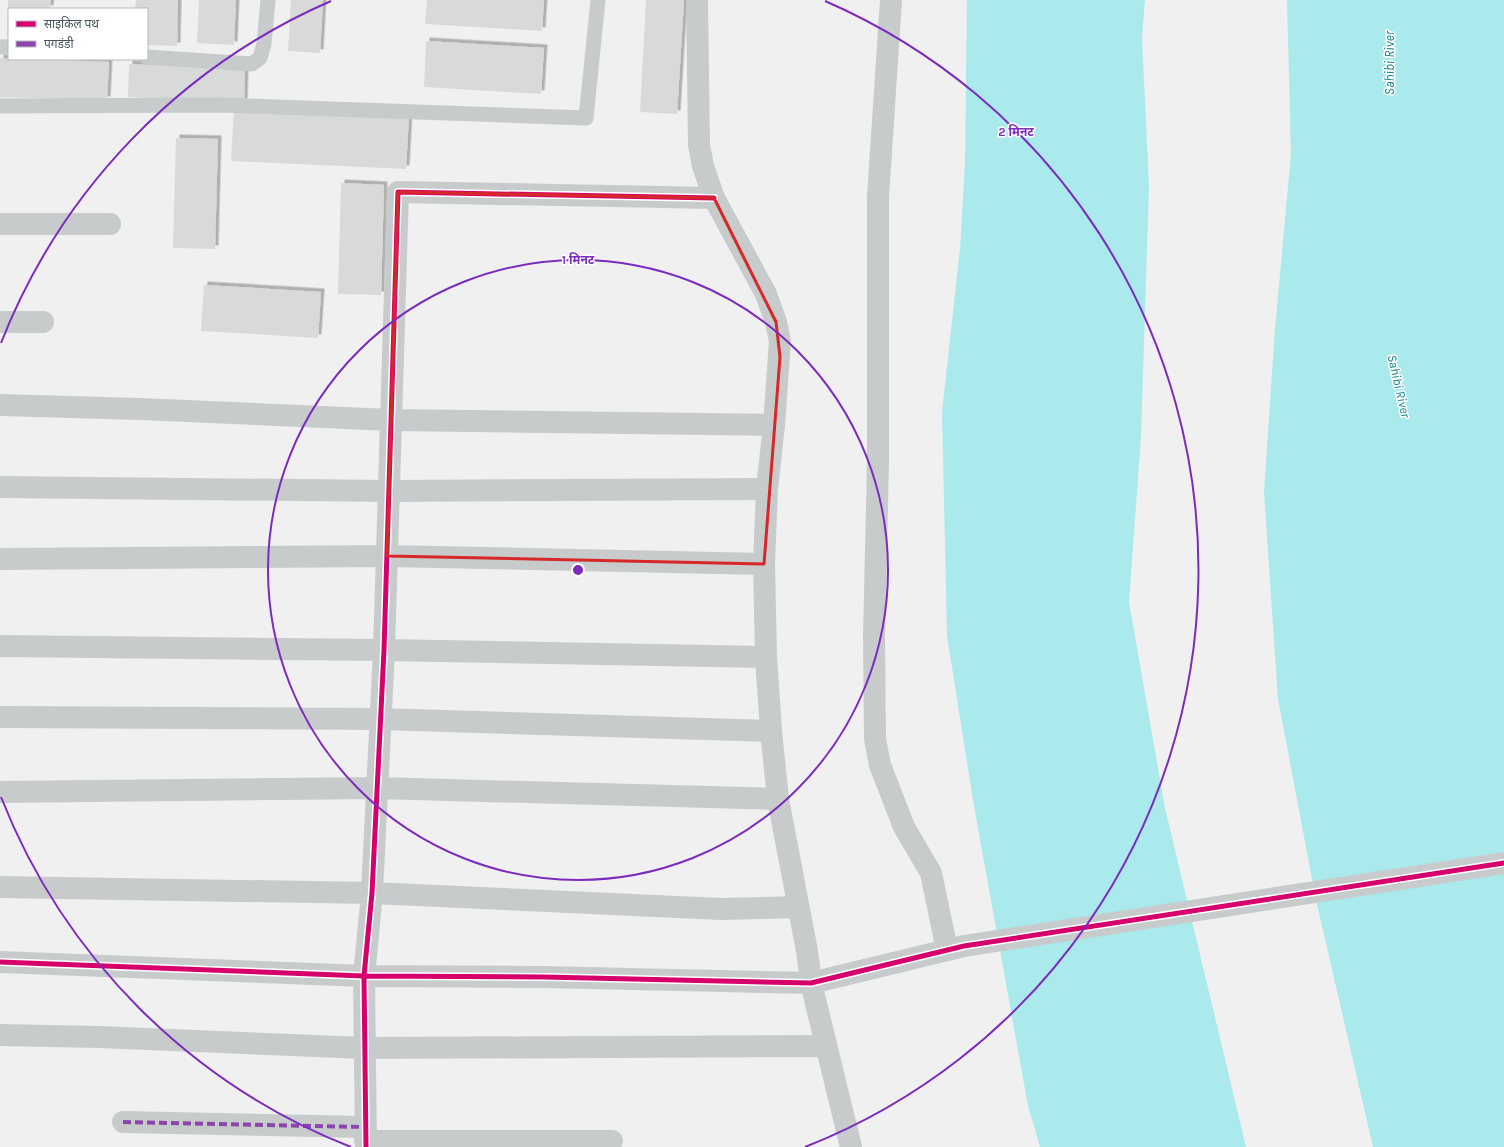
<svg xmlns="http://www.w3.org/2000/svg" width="1504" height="1147" font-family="Karla,'Noto Sans Devanagari',sans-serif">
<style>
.water{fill:#aae9ec}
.building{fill:#d8d9d9;filter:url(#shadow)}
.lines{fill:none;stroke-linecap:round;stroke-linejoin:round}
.service{stroke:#c8cbcc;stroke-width:15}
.minor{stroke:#c8cbcc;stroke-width:22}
.tertiary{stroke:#c8cbcc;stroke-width:22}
.quiet{stroke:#8e44ad;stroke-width:4;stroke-dasharray:8 4;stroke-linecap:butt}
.cycleway-casing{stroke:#fff;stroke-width:8}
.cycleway{stroke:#d6006c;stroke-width:5}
.marked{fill:none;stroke:#d62828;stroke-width:3;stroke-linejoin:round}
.ring{fill:none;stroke:#7b2cbf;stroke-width:2}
.labels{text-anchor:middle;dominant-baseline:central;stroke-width:3;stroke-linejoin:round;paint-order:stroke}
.water-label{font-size:13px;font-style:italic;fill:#0f838a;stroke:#fff}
.centre{fill:#7b2cbf;stroke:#fff;stroke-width:2}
.ring-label{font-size:12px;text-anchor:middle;font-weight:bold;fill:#7b2cbf;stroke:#fff;stroke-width:3;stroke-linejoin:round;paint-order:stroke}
</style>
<defs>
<filter id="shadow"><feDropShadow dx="3.5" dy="-3.5" stdDeviation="0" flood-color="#0004"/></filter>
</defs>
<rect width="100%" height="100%" fill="#f1f0f0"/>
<path class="water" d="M967 0H1145L1142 38 1149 186 1141 437 1129 602 1165 808 1246 1147H1040L1028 1106 974 806 947 636 942 412 960 249 965 163Z
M1287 0H1504V1147H1373L1316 900 1278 699 1264 492 1275 329 1291 154Z"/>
<path class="building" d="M8 0H51L50 9H8Z
M136 0H178L177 46 147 45V9H135Z
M199 0H236L234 45 197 43Z
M291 0H323L320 53 288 51Z
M427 0H544L542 31 425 24Z
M646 0H684L677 114 640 112Z
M8 13H9V36H7Z
M426 41 544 48 541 94 424 87Z
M0 58 109 62 107 100 0 97Z
M129 64 245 70 244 102 128 97Z
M234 107 409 115 406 169 231 161Z
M176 138 218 139 215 249 173 248Z
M341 183 384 185 381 295 338 294Z
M204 285 321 292 318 338 201 331Z"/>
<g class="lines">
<path class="service" d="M0 47H9
M147 57 252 64 260 58 264 44 268 0
M0 106 221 105 586 118 598 0"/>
<path class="minor" d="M0 224H110
M0 322H43
M0 405 140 409 391 420 774 425
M0 487 390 491 767 489
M0 559 387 556 764 564
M0 646 384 650 766 657
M0 717 380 719 771 731
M0 792 377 788 778 799
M0 887 372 893 721 909 798 907
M0 962 364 976 544 977 811 983
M0 1035 99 1037 365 1048 826 1046
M123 1122 365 1127
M365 1141H612
M366 1147 364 976 372 893 384 650 398 192 714 198"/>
<path class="tertiary" d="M697 0 699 145 703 166 714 198 766 294 776 322 780 341 774 425 767 489 764 564 766 657 771 731 778 799 807 951 811 983 851 1147
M891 0 878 197V462L874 636 875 739 880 765 904 827 931 873 947 950
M811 983 964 946 1504 863"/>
<path class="quiet" d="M123 1122 365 1127"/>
<defs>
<path id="cycleway" d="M0 962 364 976 544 977 811 983 964 946 1504 863
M366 1147 364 976 372 893 384 650 398 192 714 198"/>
</defs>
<use href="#cycleway" class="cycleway-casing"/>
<use href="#cycleway" class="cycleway"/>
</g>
<path class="marked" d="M398 192 714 198 776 322 780 357 764 564 387 556Z"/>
<g class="ring">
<circle cx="578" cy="570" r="310"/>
<path d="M351 1147A620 620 0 0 1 1 797M1 343A620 620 0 0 1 331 1M825 1A620 620 0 0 1 805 1147"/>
</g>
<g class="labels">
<g class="water-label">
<text transform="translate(1389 63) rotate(-90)">Sahibi River</text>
<text transform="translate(1399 386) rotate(77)">Sahibi River</text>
</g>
</g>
<circle cx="578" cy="570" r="6" class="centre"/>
<g class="ring-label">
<text x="1016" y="136">2 मिनट</text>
<text x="578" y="264">1 मिनट</text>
</g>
<rect x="8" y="8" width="140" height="52" fill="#ffffff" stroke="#b5bbbe"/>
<rect x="16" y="21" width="20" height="6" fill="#d6006c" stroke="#b5bbbe"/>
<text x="44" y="28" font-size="12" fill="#47565c">साइकिल पथ</text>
<rect x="16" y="41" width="20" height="6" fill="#8e44ad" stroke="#b5bbbe"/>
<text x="44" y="48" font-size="12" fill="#47565c">पगडंडी</text>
</svg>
